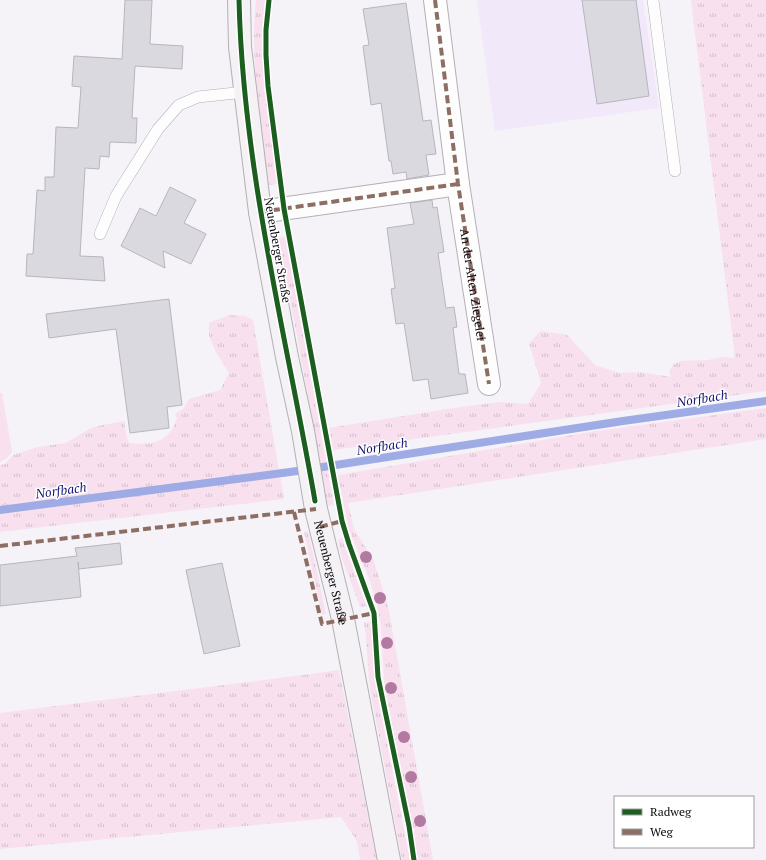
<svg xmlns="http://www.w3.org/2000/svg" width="766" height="860" font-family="'PT Serif',serif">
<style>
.built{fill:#f1e8fa}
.grass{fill:url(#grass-tufts)}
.pitch{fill:#f8e0ef}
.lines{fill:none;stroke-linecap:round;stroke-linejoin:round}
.stream{stroke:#9eabe5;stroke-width:8}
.building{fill:#dbd9e0;stroke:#b7b6bc}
.lane-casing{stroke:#b3b0b7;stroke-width:12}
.street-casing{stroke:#b3b0b7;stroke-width:24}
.secondary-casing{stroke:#b3b0b7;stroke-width:24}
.lane{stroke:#fefdfe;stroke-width:11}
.street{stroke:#fefdfe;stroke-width:22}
.secondary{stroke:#f5f2f5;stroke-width:22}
.quiet{stroke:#8d6e63;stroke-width:4;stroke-dasharray:8 4;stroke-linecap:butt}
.cycleway-casing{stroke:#fff;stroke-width:8}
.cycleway{stroke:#1b5e20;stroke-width:5}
.tree{fill:#b37aa1}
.labels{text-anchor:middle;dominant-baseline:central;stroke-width:3;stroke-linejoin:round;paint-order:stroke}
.street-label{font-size:12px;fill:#0f0b12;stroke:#fff}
.water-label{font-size:13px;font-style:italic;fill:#171773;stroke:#fff}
</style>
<defs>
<pattern id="grass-tufts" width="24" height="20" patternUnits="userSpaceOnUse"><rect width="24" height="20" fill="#f8e0ef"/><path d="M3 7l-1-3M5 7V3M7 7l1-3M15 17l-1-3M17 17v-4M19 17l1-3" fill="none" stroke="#d3bfcc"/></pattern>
</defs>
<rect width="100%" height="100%" fill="#f5f2f8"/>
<path class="built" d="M477 0H643L659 108 495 131Z"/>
<path class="grass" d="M256 0H265L262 50 265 89 278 184 269 185C260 122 250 65 256 0Z
M691 0H766V391L333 450 329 428 447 409 499 402 528 404 541 383 529 343 541 331 567 335 595 365 619 373 640 372 671 377 669 371 673 365 680 361 708 360 723 357 735 358Z
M285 237 334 505 328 506 279 238Z
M229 315 245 316 253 320 284 499 0 532V465L5 464 13 455 38 447 66 443 93 427 124 421 127 438 129 443C152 446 170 442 177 418L175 414 184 408 189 399 220 390 229 373 216 352 209 336V323Z
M766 408V439L348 503 354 529 373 559 388 606 433 860H418L384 681 381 625 378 609 370 581 349 530 338 475 590 432Z
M308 531 326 614 322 615 304 532Z
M342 538 366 606 360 607 342 558 338 540Z
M371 621 377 692 410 860H402L371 694C367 671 368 647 364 623Z
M339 670 377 860H360L357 841 341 817 0 849V713L311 674Z"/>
<path class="pitch" d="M0 393H2L12 452 7 458 0 462Z"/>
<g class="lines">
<path class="stream" d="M0 510 290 472 623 421 766 401"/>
</g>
<path class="building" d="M125 0H152L150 44 183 46 182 69 135 66 132 118H137L136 143 110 142 109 157 100 156 99 169 85 168 80 256 103 257 105 281 26 276 27 254H33L37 190 45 191V177H54L56 127 78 128 81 87 72 86 74 56 122 59Z
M582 0H636L649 96 597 104Z
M406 3 423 121 431 120 436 154 426 155 429 175 407 179 406 172 393 174 391 161H389L381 103 371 105 363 46 369 45 363 9Z
M170 187 196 200 184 223 206 234 191 264 163 251 165 268 121 246 140 208 156 216Z
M432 200 433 208 437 207 444 252 438 253 446 308 454 307 457 327 453 328 459 374H465L468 393 431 399 428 379 413 381 404 323 396 324 391 289 395 288 387 228 414 224 410 203Z
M169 299 182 405 167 407 169 428 130 433 116 329 49 338 46 314Z
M120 543 122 564 79 569 78 562 81 597 0 606V565L77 556 75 548Z
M222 563 240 646 204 654 186 570Z"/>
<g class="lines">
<defs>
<path id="lane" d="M653 0 675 171
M100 234 116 196 158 129 179 105 198 97 245 92"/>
<g id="street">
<path id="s1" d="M435 0 458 184 489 384"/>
<path d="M260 212 458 184"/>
</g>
<g id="secondary">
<path id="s2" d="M239 0 240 47 260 212 287 357 303 431 316 509 343 619 389 860"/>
</g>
</defs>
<use href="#lane" class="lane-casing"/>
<use href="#street" class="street-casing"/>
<use href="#secondary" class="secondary-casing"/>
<use href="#lane" class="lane"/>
<use href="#street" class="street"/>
<use href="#secondary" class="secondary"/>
<path class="quiet" d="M435 0 458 184 489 384
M260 212 458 184
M294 512 322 624 374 613
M320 527 342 521
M0 546 316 509"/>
<defs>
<path id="cycleway" d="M239 0C243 169 286 335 315 501
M269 0 266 30V55L268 86 284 209 342 521 349 544 374 613 378 677 409 826 414 860"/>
</defs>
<use href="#cycleway" class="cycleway-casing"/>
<use href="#cycleway" class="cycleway"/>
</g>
<g class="tree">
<circle cx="366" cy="557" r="6"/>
<circle cx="380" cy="598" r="6"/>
<circle cx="387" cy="643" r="6"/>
<circle cx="391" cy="688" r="6"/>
<circle cx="404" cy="737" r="6"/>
<circle cx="411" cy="777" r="6"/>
<circle cx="420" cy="821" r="6"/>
</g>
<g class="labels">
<g class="street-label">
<text transform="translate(278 250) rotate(80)">Neuenberger Straße</text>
<text stroke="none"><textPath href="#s1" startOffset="287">An der Alten Ziegelei</textPath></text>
<text stroke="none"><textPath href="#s2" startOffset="581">Neuenberger Straße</textPath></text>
</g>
<g class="water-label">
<text transform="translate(702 398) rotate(-9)">Norfbach</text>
<text transform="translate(382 446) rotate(-9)">Norfbach</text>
<text transform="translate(61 490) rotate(-8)">Norfbach</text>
</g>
</g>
<rect x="614" y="796" width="140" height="52" fill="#ffffff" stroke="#9f9da0"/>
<rect x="622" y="809" width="20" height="6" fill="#1b5e20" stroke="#9f9da0"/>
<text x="650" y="816" font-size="12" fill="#0f0b12">Radweg</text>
<rect x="622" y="829" width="20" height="6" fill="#8d6e63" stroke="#9f9da0"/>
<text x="650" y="836" font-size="12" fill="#0f0b12">Weg</text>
</svg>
